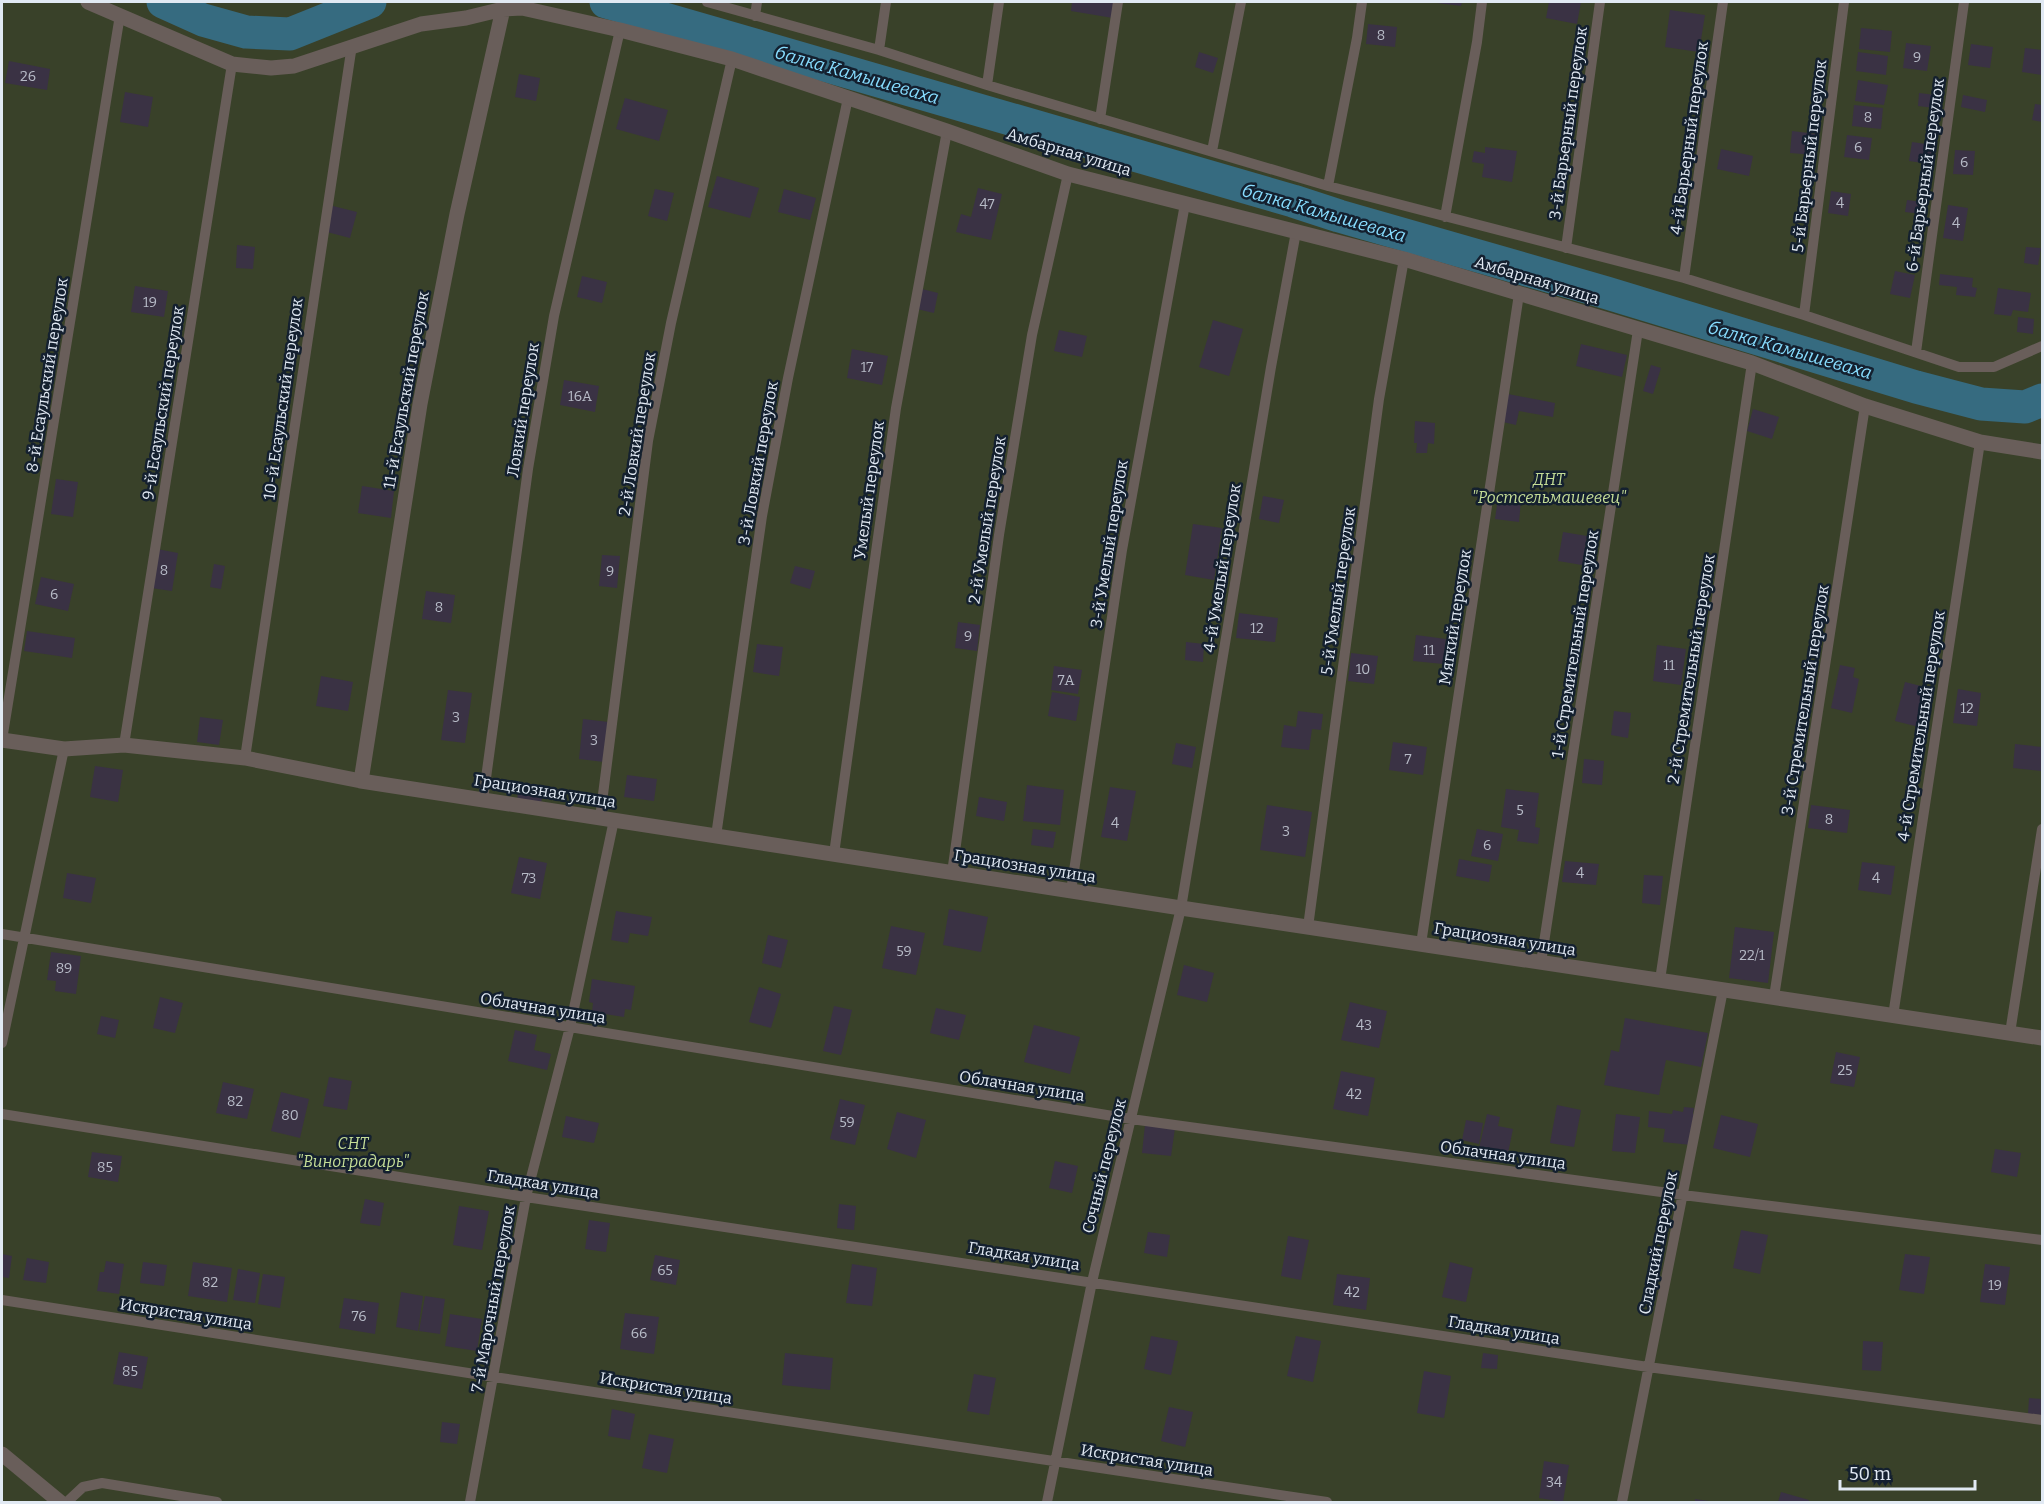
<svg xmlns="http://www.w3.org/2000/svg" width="2044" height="1504" font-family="Bitter,serif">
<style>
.green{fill:#394129}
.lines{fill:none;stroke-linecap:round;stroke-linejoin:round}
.river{stroke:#366b80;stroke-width:33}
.building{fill:#3a3244}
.service{stroke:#695e5a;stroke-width:10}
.minor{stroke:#695e5a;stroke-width:15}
.labels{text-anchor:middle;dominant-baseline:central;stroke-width:5;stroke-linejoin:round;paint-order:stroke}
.number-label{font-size:14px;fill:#b7bbc7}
.street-label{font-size:16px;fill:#e1e9f3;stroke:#14202f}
.park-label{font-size:16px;font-style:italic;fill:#c5dd97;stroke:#14202f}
.water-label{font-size:18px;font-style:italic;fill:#87dcfe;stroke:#14202f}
</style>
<rect width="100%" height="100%" fill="#14202f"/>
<path class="green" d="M2 2H2042V1502H2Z"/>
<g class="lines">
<path class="river" d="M163 2 203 20 246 32 290 34 370 2
M606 2 1293 201 1339 216 1607 293 1916 387 1981 404 2025 407 2042 400"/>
</g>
<path class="building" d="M1072 2H1115L1113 18 1071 11Z
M1437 2H1462L1461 6 1437 3Z
M1549 2H1581L1577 24 1546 18Z
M1670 10 1705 15 1699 52 1665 47Z
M1368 24 1397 27 1395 47 1366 44Z
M1861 28 1892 31 1890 52 1859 49Z
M1906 43 1931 46 1927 71 1903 68Z
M1971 44 1993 47 1990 68 1968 65Z
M2025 48 2042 50V75L2022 72Z
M1199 52 1218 58 1213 73 1195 67Z
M1858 52 1888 56 1886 75 1856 71Z
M9 61 50 69 47 90 5 83Z
M519 74 540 78 536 101 515 97Z
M1858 80 1888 85 1884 105 1855 101Z
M125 92 153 97 148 127 120 122Z
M1919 93 1936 95 1935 108 1918 106Z
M1963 95 1987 100 1985 112 1961 107Z
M625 98 668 110 659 141 616 129Z
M2035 104 2042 105V122L2032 120Z
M1854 105 1883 108 1881 129 1852 126Z
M1792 131 1817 134 1815 155 1790 153Z
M1847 135 1872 138 1869 160 1844 157Z
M1912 142 1933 145 1930 164 1909 161Z
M1485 147 1517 151 1512 182 1482 177 1484 164 1472 162 1474 151 1485 153Z
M1721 149 1753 156 1749 176 1717 169Z
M1955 150 1975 151 1973 175 1953 174Z
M717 176 759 188 750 218 708 207Z
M978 188 1002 194 991 240 956 232 961 214 971 217Z
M655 189 674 193 667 221 648 216Z
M784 189 816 198 810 220 778 212Z
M1831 191 1851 194 1848 216 1828 213Z
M1907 200 1923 202 1922 214 1905 212Z
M329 205 357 212 350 238 323 231Z
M1948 205 1968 208 1963 241 1943 238Z
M237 245 255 247 253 269 236 268Z
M2026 247 2041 248 2038 265 2024 263Z
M1895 271 1915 275 1910 298 1890 294Z
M1940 274 1973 278 1972 287 1977 288 1975 297 1956 295 1957 287 1939 285Z
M582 276 607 282 602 303 577 297Z
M135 286 168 291 164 317 131 312Z
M1998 288 2031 293 2028 312 2013 310 2011 316 1994 314Z
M922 289 938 293 934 313 917 309Z
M2018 317 2034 319 2033 334 2017 332Z
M1213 320 1243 329 1229 376 1199 367Z
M1059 330 1087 336 1082 357 1054 351Z
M1581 344 1627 355 1622 377 1576 366Z
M852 349 888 356 882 385 847 378Z
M1651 365 1661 368 1653 394 1643 391Z
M564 380 599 386 595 412 560 405Z
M1508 394 1555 403 1553 417 1519 411 1516 425 1503 422Z
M1753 409 1779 417 1772 439 1747 431Z
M1415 421 1435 423 1434 444 1428 443 1427 453H1416L1417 443H1414Z
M56 479 78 482 73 517 51 514Z
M362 486 394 491 391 518 358 513Z
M1263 496 1284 500 1279 523 1259 519Z
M1498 498 1521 501 1519 522 1495 519Z
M1193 524 1222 528 1214 580 1185 575Z
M1563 532 1587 536 1585 548 1596 549 1594 567 1558 561Z
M157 549 178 553 172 591 151 588Z
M602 555 620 556 617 588 599 586Z
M214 564 225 566 221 589 210 587Z
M795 566 815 571 810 589 790 583Z
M41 577 74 584 68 611 35 604Z
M426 591 455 595 451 623 422 619Z
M1239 613 1278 618 1275 642 1236 638Z
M958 622 980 625 977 651 955 648Z
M27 631 75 638 72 658 24 651Z
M1416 635 1446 639 1443 664 1413 661Z
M1186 642 1204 644 1203 662 1185 660Z
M757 644 783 647 779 676 753 672Z
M1657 645 1686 649 1681 685 1653 681Z
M1351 653 1378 656 1374 684 1348 681Z
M1840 665 1855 668 1853 677 1859 679 1852 713 1831 708Z
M1054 666 1082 670 1078 694 1051 690Z
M321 676 353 682 348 711 316 706Z
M1905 682 1933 689 1923 728 1895 721Z
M1958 689 1981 693 1977 726 1953 723Z
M448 690 472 693 465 743 441 740Z
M1052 692 1080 697 1076 721 1048 716Z
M1298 711 1323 714 1321 730 1312 729 1309 750 1281 747 1284 725 1296 727Z
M1614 711 1631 713 1628 738 1611 735Z
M200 717 223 720 219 745 197 742Z
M583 719 609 722 604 762 579 759Z
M1393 742 1427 747 1423 775 1389 770Z
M1176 743 1196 747 1192 768 1172 764Z
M2015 744 2042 747V771L2013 768Z
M1584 759 1604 761 1602 785 1582 783Z
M95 766 123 770 118 802 90 797Z
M627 775 657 779 654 801 624 797Z
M519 782 544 786 541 804 517 801Z
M1027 785 1064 790 1060 825 1023 821Z
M1110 787 1136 791 1127 841 1101 837Z
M1506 789 1539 793 1535 827 1540 828 1538 844 1517 841 1519 830 1501 827Z
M979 797 1007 802 1004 821 976 816Z
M1267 805 1312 812 1305 857 1260 850Z
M1811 805 1850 810 1847 833 1808 828Z
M1033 829 1056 832 1053 848 1031 845Z
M1477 829 1503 834 1498 861 1471 856Z
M519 857 547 863 540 899 511 893Z
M1459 859 1492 865 1489 882 1456 876Z
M1565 861 1599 864 1596 885 1562 882Z
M1862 862 1895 866 1891 895 1858 890Z
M67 873 96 878 91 903 63 898Z
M1644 875 1663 876 1660 905 1642 903Z
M949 909 988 917 981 952 943 945Z
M616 911 652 917 648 936 630 933 628 943 611 940Z
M891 926 925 933 916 975 882 968Z
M1735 927 1774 932 1768 983 1729 978Z
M768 935 788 940 781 968 762 963Z
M51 952 81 956 76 994 55 991 56 981 47 980Z
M1184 965 1214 973 1207 1002 1177 995Z
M592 979 635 986 631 1010 625 1009 624 1017 592 1012 593 1003 589 1002Z
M759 987 781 994 771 1028 749 1022Z
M160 997 183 1003 175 1033 153 1028Z
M1350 1002 1387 1011 1379 1048 1341 1040Z
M834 1006 852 1010 841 1055 823 1051Z
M936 1008 966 1015 959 1040 930 1033Z
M101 1016 119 1020 115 1038 97 1034Z
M1625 1018 1708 1033 1701 1067 1666 1060 1659 1095 1604 1085 1611 1050 1619 1052Z
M1034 1025 1080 1037 1070 1074 1024 1062Z
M515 1030 537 1035 534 1050 551 1054 547 1070 508 1061Z
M1836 1052 1860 1057 1854 1087 1830 1083Z
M1341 1071 1375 1078 1368 1116 1333 1109Z
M329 1077 352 1081 347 1110 323 1106Z
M223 1082 254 1089 247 1119 216 1113Z
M281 1092 309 1099 300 1138 271 1131Z
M840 1099 865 1105 855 1145 830 1139Z
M1557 1105 1581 1110 1574 1147 1550 1143Z
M1684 1107 1694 1108 1693 1114H1695L1691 1145 1663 1142 1665 1129 1648 1127 1649 1111 1672 1114 1673 1110 1683 1112Z
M897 1112 926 1120 916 1158 887 1149Z
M1487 1114 1500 1117 1498 1126 1513 1129 1507 1158 1478 1152Z
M1616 1114 1640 1117 1635 1153 1612 1151Z
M1721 1115 1758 1124 1750 1157 1713 1148Z
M566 1116 599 1123 594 1143 562 1137Z
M1466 1120 1483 1123 1479 1144 1462 1140Z
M1145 1125 1175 1128 1171 1156 1142 1153Z
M1995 1149 2021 1153 2017 1177 1991 1172Z
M92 1152 122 1156 118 1182 88 1177Z
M1055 1161 1078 1166 1072 1193 1049 1188Z
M365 1199 384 1203 380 1226 360 1223Z
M839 1204 856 1206 854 1230 837 1228Z
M459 1206 489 1211 482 1250 453 1245Z
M589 1220 610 1223 606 1252 585 1249Z
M1741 1230 1768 1235 1760 1274 1733 1268Z
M1148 1232 1170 1235 1167 1257 1144 1253Z
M1288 1236 1309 1240 1301 1280 1281 1276Z
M2 1254 12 1256 9 1278 2 1277Z
M1905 1254 1930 1257 1924 1294 1899 1290Z
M655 1255 680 1260 676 1285 650 1280Z
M27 1258 49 1262 46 1283 23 1280Z
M106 1261 124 1264 119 1294 97 1291 100 1272H104Z
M143 1262 167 1265 164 1286 140 1283Z
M193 1262 232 1268 227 1302 188 1296Z
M1450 1262 1473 1268 1466 1302 1442 1297Z
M852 1264 877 1268 872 1306 846 1303Z
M1985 1264 2010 1267 2005 1305 1980 1302Z
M238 1269 260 1273 255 1303 233 1300Z
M263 1274 285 1277 280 1308 258 1304Z
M1337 1274 1370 1278 1366 1310 1333 1305Z
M401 1292 423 1296 418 1331 396 1327Z
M425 1296 445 1299 440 1334 419 1331Z
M344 1298 379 1303 375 1334 339 1328Z
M625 1313 659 1317 654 1354 620 1349Z
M450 1314 482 1319 477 1351 445 1346Z
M1151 1336 1178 1341 1171 1375 1144 1369Z
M1296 1336 1321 1341 1313 1382 1287 1376Z
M1863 1341 1883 1342 1881 1371 1862 1370Z
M119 1352 148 1357 142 1389 113 1384Z
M785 1353 833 1358 830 1390 782 1385Z
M1483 1353 1498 1355 1497 1369 1481 1368Z
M1424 1371 1451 1376 1444 1418 1417 1413Z
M974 1374 996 1378 989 1415 967 1411Z
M2029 1398 2042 1399V1415L2028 1414Z
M1169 1407 1193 1412 1185 1447 1161 1441Z
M612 1409 635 1414 630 1440 608 1436Z
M442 1422 460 1424 457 1444 440 1442Z
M649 1434 674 1439 667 1473 642 1468Z
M1544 1461 1569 1465 1563 1502 1539 1498Z
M1781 1492 1809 1500 1808 1502H1778Z
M1695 1499 1709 1501V1502H1695Z"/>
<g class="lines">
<path class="service" d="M707 2 879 50 987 85 1328 186 1684 278 1804 315 1959 367H1994L2042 346
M755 16 757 2
M879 50 886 2
M987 85 999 2
M1100 119 1118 2
M1212 151 1241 2
M1328 186 1357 38 1362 2
M1445 217 1477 42 1482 2
M1566 248 1600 2
M1684 278 1723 2
M1804 315 1844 2
M1916 352 1964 2
M2 740 120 15
M124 745 232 64
M245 758 352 45
M483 800 528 469 554 316 620 30
M600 818 648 441 671 323 732 59
M716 836 762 516 788 378 848 98
M834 854 896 408 947 131
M952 873 999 535 1032 335 1068 174
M1071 891 1122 550 1185 204
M1308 927 1379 399 1404 259
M2 934 1131 1119 1683 1195 2042 1240
M1421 944 1519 294
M1541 962 1638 330
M1660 980 1752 363
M1774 997 1865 406
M1893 1016 1980 442
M2010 1033 2042 829
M2 1043 64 749
M2 1114 526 1197 1648 1367 2042 1420
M2 1300 494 1377 1327 1502
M67 1502 83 1487 102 1483 217 1502
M470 1502 526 1197 570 1027 614 820
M1047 1502 1092 1282 1181 908 1271 367 1296 232
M1622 1502 1723 990"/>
<path class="minor" d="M88 2 232 64 271 68 294 66 421 24 466 18 503 9 522 8 620 30 732 59 947 131 1068 174 1404 259 1752 363 1865 406 1980 442 2042 452
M2 740 64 749 124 745 245 758 361 781 1181 908 2042 1038
M361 781 420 404 457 214 503 9
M2 1454 60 1502"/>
</g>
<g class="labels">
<g class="number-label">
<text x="1381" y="35">8</text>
<text x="1917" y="57">9</text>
<text x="28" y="76">26</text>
<text x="1868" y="117">8</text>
<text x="1858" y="147">6</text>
<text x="1964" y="162">6</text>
<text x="1840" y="203">4</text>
<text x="987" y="204">47</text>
<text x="1956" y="223">4</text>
<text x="150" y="302">19</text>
<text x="867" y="367">17</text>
<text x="580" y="396">16А</text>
<text x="164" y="570">8</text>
<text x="610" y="571">9</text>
<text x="54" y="594">6</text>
<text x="439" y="607">8</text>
<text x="1257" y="628">12</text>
<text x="968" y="636">9</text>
<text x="1429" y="650">11</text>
<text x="1669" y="665">11</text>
<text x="1363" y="669">10</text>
<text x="1066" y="680">7А</text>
<text x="1967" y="708">12</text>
<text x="456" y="717">3</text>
<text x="594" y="740">3</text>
<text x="1408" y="759">7</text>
<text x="1520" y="810">5</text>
<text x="1829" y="819">8</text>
<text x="1115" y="823">4</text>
<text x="1286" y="831">3</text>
<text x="1487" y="845">6</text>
<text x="1580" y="873">4</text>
<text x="529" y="878">73</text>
<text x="1876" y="878">4</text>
<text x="904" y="951">59</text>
<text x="1752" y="955">22/1</text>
<text x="64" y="968">89</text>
<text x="1364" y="1025">43</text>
<text x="1845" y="1070">25</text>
<text x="1354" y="1094">42</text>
<text x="235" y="1101">82</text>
<text x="290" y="1115">80</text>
<text x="847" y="1122">59</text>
<text x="105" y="1167">85</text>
<text x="665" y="1270">65</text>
<text x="210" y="1282">82</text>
<text x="1995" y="1285">19</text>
<text x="1352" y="1292">42</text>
<text x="359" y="1316">76</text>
<text x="639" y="1333">66</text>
<text x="130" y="1371">85</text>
<text x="1554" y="1482">34</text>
</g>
<g class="street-label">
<text transform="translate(1568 123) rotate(-82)">3-й Барьерный переулок</text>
<text transform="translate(1689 138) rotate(-82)">4-й Барьерный переулок</text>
<text transform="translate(1069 152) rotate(17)">Амбарная улица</text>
<text transform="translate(1809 156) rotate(-83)">5-й Барьерный переулок</text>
<text transform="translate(1925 175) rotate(-82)">6-й Барьерный переулок</text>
<text transform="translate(1537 280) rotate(17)">Амбарная улица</text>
<text transform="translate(47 375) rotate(-81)">8-й Есаульский переулок</text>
<text transform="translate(406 390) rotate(-80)">11-й Есаульский переулок</text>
<text transform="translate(283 399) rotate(-82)">10-й Есаульский переулок</text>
<text transform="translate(163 403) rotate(-81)">9-й Есаульский переулок</text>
<text transform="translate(523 410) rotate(-81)">Ловкий переулок</text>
<text transform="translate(637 434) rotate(-81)">2-й Ловкий переулок</text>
<text transform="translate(758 463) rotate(-80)">3-й Ловкий переулок</text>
<text transform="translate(869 490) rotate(-82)">Умелый переулок</text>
<text transform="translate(987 520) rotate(-81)">2-й Умелый переулок</text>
<text transform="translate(1109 544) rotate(-81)">3-й Умелый переулок</text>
<text transform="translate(1222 568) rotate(-81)">4-й Умелый переулок</text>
<text transform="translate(1338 591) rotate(-82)">5-й Умелый переулок</text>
<text transform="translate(1455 617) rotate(-81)">Мягкий переулок</text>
<text transform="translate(1575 644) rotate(-81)">1-й Стремительный переулок</text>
<text transform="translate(1691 669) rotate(-81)">2-й Стремительный переулок</text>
<text transform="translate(1805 700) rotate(-81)">3-й Стремительный переулок</text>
<text transform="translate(1921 726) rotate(-81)">4-й Стремительный переулок</text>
<text transform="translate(545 791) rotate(9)">Грациозная улица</text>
<text transform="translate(1025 866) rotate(9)">Грациозная улица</text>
<text transform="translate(1505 939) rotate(9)">Грациозная улица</text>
<text transform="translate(543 1008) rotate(9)">Облачная улица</text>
<text transform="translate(1022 1086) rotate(9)">Облачная улица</text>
<text transform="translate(1503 1155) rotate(8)">Облачная улица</text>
<text transform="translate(1104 1166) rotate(-76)">Сочный переулок</text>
<text transform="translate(543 1184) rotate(9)">Гладкая улица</text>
<text transform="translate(1658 1243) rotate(-79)">Сладкий переулок</text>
<text transform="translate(1024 1256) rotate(9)">Гладкая улица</text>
<text transform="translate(493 1299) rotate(-80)">7-й Марочный переулок</text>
<text transform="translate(186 1314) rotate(9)">Искристая улица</text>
<text transform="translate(1504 1330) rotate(9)">Гладкая улица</text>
<text transform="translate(666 1388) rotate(9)">Искристая улица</text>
<text transform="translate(1147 1460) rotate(9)">Искристая улица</text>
</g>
<g class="park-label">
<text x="1549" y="479">ДНТ<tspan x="1549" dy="18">"Ростсельмашевец"</tspan></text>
<text x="353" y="1143">СНТ<tspan x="353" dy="18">"Виноградарь"</tspan></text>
</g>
<g class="water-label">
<text transform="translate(857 75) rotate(16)">балка Камышеваха</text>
<text transform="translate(1324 213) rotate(16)">балка Камышеваха</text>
<text transform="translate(1790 350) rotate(16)">балка Камышеваха</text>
</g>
</g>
<rect width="2044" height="1504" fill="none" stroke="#e1e9f3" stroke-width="6"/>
<path d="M1840 1480v9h135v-9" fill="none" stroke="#e1e9f3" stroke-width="3"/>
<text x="1849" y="1480" font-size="18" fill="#e1e9f3" stroke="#14202f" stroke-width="4.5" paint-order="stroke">50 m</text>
</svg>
